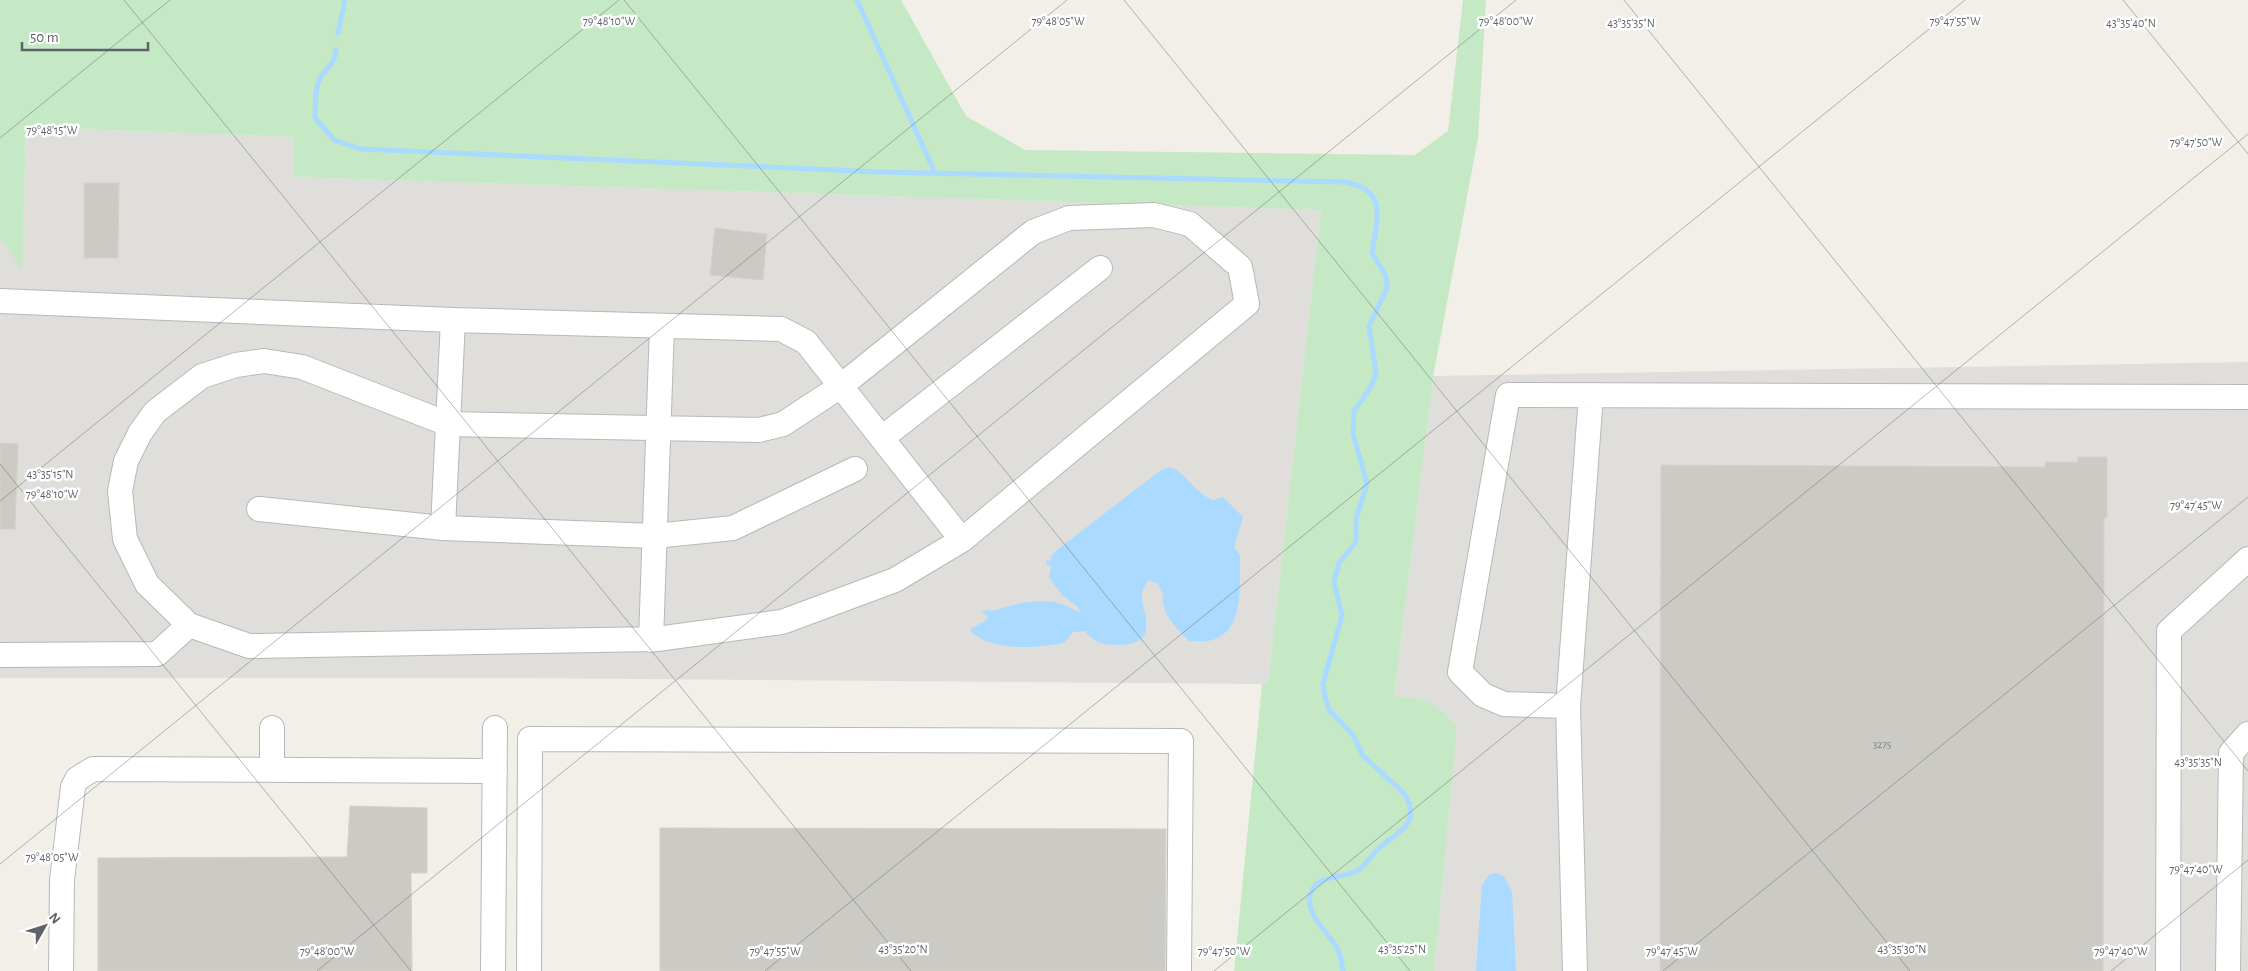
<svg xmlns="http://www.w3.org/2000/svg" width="2248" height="971" font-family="'Alegreya Sans',sans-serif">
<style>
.industrial{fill:#e0deda}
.green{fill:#c5e8c5}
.water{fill:#aadaff}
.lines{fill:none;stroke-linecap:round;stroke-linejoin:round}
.stream{stroke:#aadaff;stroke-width:5}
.building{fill:#cccac5;stroke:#d6d1c6}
.minor-casing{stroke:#b5b8bc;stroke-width:26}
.minor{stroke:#fff;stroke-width:24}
.ticks{fill:none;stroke:#5f6368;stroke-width:1;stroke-opacity:0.45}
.labels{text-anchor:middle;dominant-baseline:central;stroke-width:5;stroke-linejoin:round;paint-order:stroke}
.number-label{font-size:11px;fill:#7a7d7f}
.ticks-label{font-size:12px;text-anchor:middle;fill:#5f6368;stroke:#fff;stroke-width:5;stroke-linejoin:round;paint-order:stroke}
</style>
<rect width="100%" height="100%" fill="#f1efe8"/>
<path class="industrial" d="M26 127 294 137V177L1321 210 1268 684 514 678H0V241L6 244 22 270Z
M2248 362V971H1434L1457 728 1394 696 1433 376Z"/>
<path class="green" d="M0 0H901L966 116 1025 150 1415 155 1448 131 1463 0H1486L1478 138 1433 377 1394 696 1428 701 1446 714 1457 728 1434 971H1234L1262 684H1268L1321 210 294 177V137L26 127 22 272 6 244 0 241Z"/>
<path class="water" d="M1170 467C1186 472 1193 492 1213 500L1223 497 1243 517 1234 547 1240 555C1239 585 1246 634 1208 641 1202 642 1195 641 1189 641 1176 628 1160 613 1163 593L1158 584 1148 580C1146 584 1142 589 1142 594 1141 601 1144 607 1145 613 1151 640 1138 645 1115 645 1102 645 1093 641 1085 631L1073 632 1064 643C1036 648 994 652 971 632L970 629 985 621 988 617 982 612C987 609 991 611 997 610 1014 604 1036 599 1055 602 1063 604 1072 609 1080 612L1078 607 1062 595 1049 577 1051 566 1047 565 1046 561 1051 560V556L1057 550 1161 470Z
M1495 873 1504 876 1512 891 1516 971H1476L1482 885 1489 875Z"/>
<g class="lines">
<path class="stream" d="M857 0 935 173
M338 33 345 0
M336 50C335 63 327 67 320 78 314 90 316 105 315 118L334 140 361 149 880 172 1344 182C1389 189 1377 219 1372 253L1386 276 1387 288 1369 326 1376 373 1371 387 1354 411 1353 434 1367 483 1356 519V542L1339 563 1334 582 1342 615 1323 684 1325 697 1329 710 1353 735 1363 756 1404 793C1423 825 1397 832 1378 849 1371 855 1365 867 1357 871 1341 879 1314 874 1310 896 1306 914 1327 932 1336 946 1340 952 1342 963 1343 971"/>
</g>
<path class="building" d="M84 183H119L118 258H84Z
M715 228 767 234 763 280 710 275Z
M0 443 18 444 15 529H0Z
M2078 457H2107V518H2104L2103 971H1660L1661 465 2045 467V462H2078Z
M350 806 427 808V873H411L412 971H98V858L347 857Z
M660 828 1166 829 1165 971H660Z"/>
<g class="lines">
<defs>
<path id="minor" d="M1154 215 1190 224 1240 267 1247 304 962 540 895 580 782 622 657 639 249 646 189 625 147 584 125 539 120 491 126 461 140 433 155 412 202 376 236 365 264 361 302 367 448 424 759 430 783 424 841 386 1033 232 1069 218Z
M0 301 453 320 781 329 806 342 962 540
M1591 395 1568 706 1504 704 1483 695 1460 672 1508 395 2248 397
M882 438 1100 268
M259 509 443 528 655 536 733 528 855 469
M443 528 453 320
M651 640 662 326
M0 655 157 654 189 625
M1568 706 1575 971
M272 770V728
M61 971 62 880 73 787 77 779 93 769 495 771
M493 971 495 728
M529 971 530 739 1181 741 1179 971
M2168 971 2169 631 2248 559
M2228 971 2231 753 2248 734"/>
</defs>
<use href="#minor" class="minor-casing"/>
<use href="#minor" class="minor"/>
</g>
<path class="ticks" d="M124 0 911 971M624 0 1410 971M1124 0 1910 971M1624 0 2248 771M2123 0 2248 154M0 138 170 0M0 464 411 971M0 501 619 0M0 864 1067 0M317 971 1516 0M765 971 1965 0M1214 971 2248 134M1663 971 2248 497M2111 971 2248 860"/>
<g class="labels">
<g class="number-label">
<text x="1882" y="744">3275</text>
</g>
</g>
<g class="ticks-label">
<text x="609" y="25">79°48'10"W</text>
<text x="1955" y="25">79°47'55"W</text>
<text x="1058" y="25">79°48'05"W</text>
<text x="1506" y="25">79°48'00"W</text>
<text x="1631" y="27">43°35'35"N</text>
<text x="2131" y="27">43°35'40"N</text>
<text x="52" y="134">79°48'15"W</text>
<text x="2196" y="146">79°47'50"W</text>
<text x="50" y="478">43°35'15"N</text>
<text x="52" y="498">79°48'10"W</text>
<text x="2196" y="509">79°47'45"W</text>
<text x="2198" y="766">43°35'35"N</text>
<text x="52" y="861">79°48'05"W</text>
<text x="2196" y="873">79°47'40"W</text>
<text x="903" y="953">43°35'20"N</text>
<text x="1402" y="953">43°35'25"N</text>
<text x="1902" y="953">43°35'30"N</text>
<text x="327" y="955">79°48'00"W</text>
<text x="775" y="955">79°47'55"W</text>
<text x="1224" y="955">79°47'50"W</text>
<text x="1672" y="955">79°47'45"W</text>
<text x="2121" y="955">79°47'40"W</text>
</g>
<g transform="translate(45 926) rotate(51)" stroke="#ffffff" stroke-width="4" paint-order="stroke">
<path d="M0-4L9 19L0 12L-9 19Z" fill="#5f6368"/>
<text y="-8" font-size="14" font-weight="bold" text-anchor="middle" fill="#5f6368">N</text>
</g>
<path d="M22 42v8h126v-8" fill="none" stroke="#5f6368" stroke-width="2.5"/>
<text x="30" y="42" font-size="15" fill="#5f6368" stroke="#ffffff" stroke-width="4" paint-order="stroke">50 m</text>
</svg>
